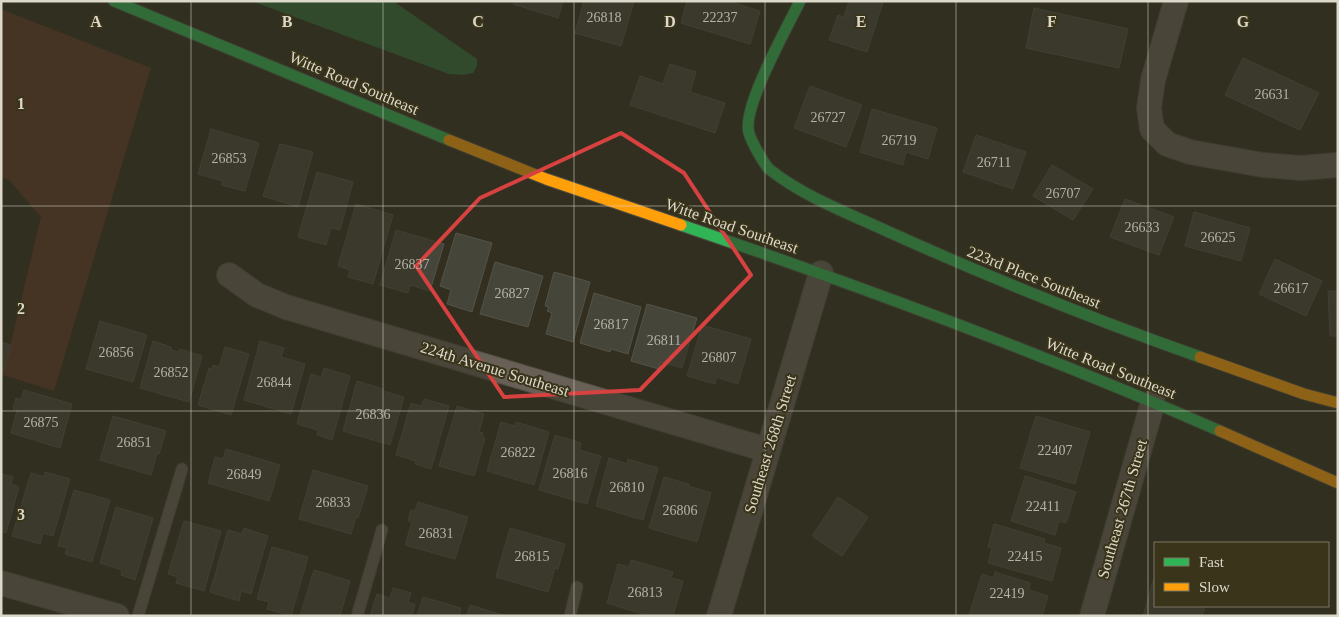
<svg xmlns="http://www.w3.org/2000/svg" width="1339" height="617" font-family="'Times New Roman',serif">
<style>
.green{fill:#5e3926}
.water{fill:#2f6b39}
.building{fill:#45453a;stroke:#535448}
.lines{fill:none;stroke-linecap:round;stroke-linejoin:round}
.lane-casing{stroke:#4f4d41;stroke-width:13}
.street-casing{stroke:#4f4d41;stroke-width:26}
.fast-casing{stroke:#4f4d41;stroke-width:13}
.slow-casing{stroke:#4f4d41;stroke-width:13}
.lane{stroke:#686057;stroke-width:11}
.street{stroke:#686057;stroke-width:24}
.fast{stroke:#30b455;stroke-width:11}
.slow{stroke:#ff9f0a;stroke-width:11}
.marked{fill:none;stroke:#d74240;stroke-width:4;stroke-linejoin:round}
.grid{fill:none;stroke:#dcd8ca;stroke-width:1;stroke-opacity:0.55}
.labels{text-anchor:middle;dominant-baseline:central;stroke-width:4;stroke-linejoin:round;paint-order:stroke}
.number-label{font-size:14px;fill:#b6b3a6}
.street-label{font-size:16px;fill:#dcd8ca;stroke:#39341a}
.grid-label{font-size:16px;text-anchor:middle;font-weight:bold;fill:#dcd8ca;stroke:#39341a;stroke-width:4;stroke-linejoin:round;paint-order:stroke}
</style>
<rect width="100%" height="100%" fill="#322f21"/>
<path class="green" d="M1 9 151 68 54 391 3 375 41 217 9 180 1 177Z"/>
<path class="water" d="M251 1H393L477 59V66L473 73 463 75 449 74Z"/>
<path class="building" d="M514 1H563L558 18 513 4Z
M584 1H634L621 46 575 33Z
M687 1H728L760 11 750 44 681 23Z
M849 1 883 2 867 52 829 40 838 15 844 17Z
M1034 8 1128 29 1119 68 1026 48Z
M1243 58 1319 93 1300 130 1225 95Z
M670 64 696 72 690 92 725 103 715 133 630 105 640 76 663 84Z
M810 86 862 105 846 147 794 128Z
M872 109 937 128 928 159 906 152 903 165 860 152Z
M211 129 259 143 245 191 221 185 223 181 198 174Z
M976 135 1026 152 1013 189 963 172Z
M280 144 313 152 298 207 263 196Z
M1052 165 1093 189 1073 220 1033 196Z
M317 172 353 182 340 230 331 228 326 245 298 237Z
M1125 199 1174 217 1159 255 1110 237Z
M356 204 393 215 373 284 348 277 350 270 338 266Z
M1194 212 1250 228 1241 261 1185 246Z
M396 230 444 244 430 291 410 285 408 293 380 285Z
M456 233 492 243 472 312 447 304 451 290 440 286Z
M1275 259 1322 281 1306 316 1259 294Z
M495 262 543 276 528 327 480 314Z
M554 272 590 282 573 342 546 334 552 313 547 311 549 307 545 306Z
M1328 291H1338V336H1330Z
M594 293 641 307 628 354 611 349 610 352 580 343Z
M647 304 697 318 682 368 661 362 659 369 631 361Z
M100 321 147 335 133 382 86 369Z
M702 325 751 339 738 384 716 377 715 384 687 376Z
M153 341 171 347V350L179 352 180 349 202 356 189 402 140 388Z
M260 341 284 348 281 357 305 364 291 414 244 400Z
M1 342 11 345 1 379Z
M225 347 249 354 231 415 198 405 209 368 212 369 213 365 219 367Z
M324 368 350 376 332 440 317 435 318 430 297 424 311 374 321 377Z
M357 381 383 389V391L404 397 390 445 343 431Z
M24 390 72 404 60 448 11 433 17 410 13 409 16 398 21 400Z
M424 399 449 406 431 469 415 464 416 461 396 455 411 403 421 406Z
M457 406 484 414 479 432 483 433 482 437 485 438 474 476 439 466Z
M113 416 166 431 159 454 157 453 151 475 100 460Z
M1036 416 1090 432 1075 484 1020 468Z
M501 422 515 426 516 422 549 432 534 485 487 471Z
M555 435 581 443 579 450 601 456 587 504 539 490Z
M226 449 280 465 269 501 208 483 215 457 223 459Z
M609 458 627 464 628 459 658 468 643 520 596 506Z
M313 470 368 486 358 518 356 517 351 534 299 519Z
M45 472 70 479 53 536 43 533 40 544 12 536 31 473 44 477Z
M1 474 13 477 11 484 19 487 6 533 1 531Z
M1025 476 1076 492 1066 523 1059 521 1055 535 1011 521Z
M664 477 689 484V486L711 493 697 542 649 528Z
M74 490 110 500 92 562 65 554 67 548 58 546Z
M838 497 868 517 842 556 812 536Z
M418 502 468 517 455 559 405 545 412 522 408 521 411 510 415 511Z
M116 507 153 518 135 580 121 575 122 570 100 563Z
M184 521 221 531 204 591 176 583 178 577 168 574Z
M994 524 1045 539 1044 543 1061 548 1052 581 988 563 992 548 988 547Z
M244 528 268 536 251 594 241 591 239 601 210 592 228 530 242 534Z
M510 528 565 544 558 569 555 568 548 592 496 577Z
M272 547 308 557 291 616 267 609 269 602 257 599Z
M631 560 673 572 671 578 683 581 673 616H649L607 603 618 564 629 567Z
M314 570 350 581 340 616H300Z
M995 572 1030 583 1029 590 1048 596 1042 616 969 615 982 574 994 578Z
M1154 578 1155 606H1205L1202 616H1143Z
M393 588 411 593 408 602 415 604 412 616H370L377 594 390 598Z
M423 597 461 608 459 616H417Z
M470 605 506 616H467Z"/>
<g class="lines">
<defs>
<path id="lane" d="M138 616 182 469
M357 616 382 530
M570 616 577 587"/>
<path id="street" d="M1176 1 1153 80 1149 108 1152 129 1167 144 1190 152 1263 165 1301 168 1338 165
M229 275 257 295 286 307 767 450
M1 583 117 616
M719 616 821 273
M1092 616 1153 402"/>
<path id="fast" d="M114 1 449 140
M800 1C788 26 741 109 749 133 751 141 764 164 769 169 804 197 848 213 889 232 991 278 1095 320 1200 357
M681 225C863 287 1044 354 1220 431"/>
<path id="slow" d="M449 140 546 179 681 225
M1200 357 1304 394 1338 403
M1220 431 1338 483"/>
</defs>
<use href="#lane" class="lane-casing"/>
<use href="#street" class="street-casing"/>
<use href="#fast" class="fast-casing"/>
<use href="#slow" class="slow-casing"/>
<use href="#lane" class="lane"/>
<use href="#street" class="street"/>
<use href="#fast" class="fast"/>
<use href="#slow" class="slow"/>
</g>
<path d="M0 0H1339V617H0ZM621 133 684 173 751 275 640 390 504 397 416 266 480 198Z" fill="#322f21" fill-opacity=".55" fill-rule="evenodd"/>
<path class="marked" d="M621 133 684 173 751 275 640 390 504 397 416 266 480 198Z"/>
<path class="grid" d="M191 1V616M383 1V616M574 1V616M765 1V616M956 1V616M1148 1V616M1 206H1338M1 411H1338"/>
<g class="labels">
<g class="number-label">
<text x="604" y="17">26818</text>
<text x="720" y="17">22237</text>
<text x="1272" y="94">26631</text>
<text x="828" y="117">26727</text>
<text x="899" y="140">26719</text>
<text x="229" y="158">26853</text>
<text x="994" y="162">26711</text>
<text x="1063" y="193">26707</text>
<text x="1142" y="227">26633</text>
<text x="1218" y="237">26625</text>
<text x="412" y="264">26837</text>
<text x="1291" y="288">26617</text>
<text x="512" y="293">26827</text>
<text x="611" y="324">26817</text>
<text x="664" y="340">26811</text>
<text x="116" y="352">26856</text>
<text x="719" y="357">26807</text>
<text x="171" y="372">26852</text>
<text x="274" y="382">26844</text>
<text x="373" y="414">26836</text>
<text x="41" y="422">26875</text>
<text x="134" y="442">26851</text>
<text x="1055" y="450">22407</text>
<text x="518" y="452">26822</text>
<text x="570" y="473">26816</text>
<text x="244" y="474">26849</text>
<text x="627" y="487">26810</text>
<text x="333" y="502">26833</text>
<text x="1043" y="506">22411</text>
<text x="680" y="510">26806</text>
<text x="436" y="533">26831</text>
<text x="532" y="556">26815</text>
<text x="1025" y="556">22415</text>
<text x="645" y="592">26813</text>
<text x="1007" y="593">22419</text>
</g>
<g class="street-label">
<text transform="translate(354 83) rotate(23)">Witte Road Southeast</text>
<text transform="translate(732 226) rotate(19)">Witte Road Southeast</text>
<text transform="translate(1034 277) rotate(22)">223rd Place Southeast</text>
<text transform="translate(1111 368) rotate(22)">Witte Road Southeast</text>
<text transform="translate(495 369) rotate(17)">224th Avenue Southeast</text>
<text transform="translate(770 444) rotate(-73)">Southeast 268th Street</text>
<text transform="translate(1122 509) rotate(-74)">Southeast 267th Street</text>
</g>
</g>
<g class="grid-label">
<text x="96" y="27">A</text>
<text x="287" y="27">B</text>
<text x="478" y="27">C</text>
<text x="670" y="27">D</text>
<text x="861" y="27">E</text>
<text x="1052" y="27">F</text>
<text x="1243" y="27">G</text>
<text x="21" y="109">1</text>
<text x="21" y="314">2</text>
<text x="21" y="520">3</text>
</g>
<rect width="1339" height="617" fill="none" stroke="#dcd8ca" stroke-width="5"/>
<rect x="1154" y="542" width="175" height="65" fill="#39341a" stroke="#7a7660"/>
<rect x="1164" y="558" width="25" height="8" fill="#30b455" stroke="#7a7660"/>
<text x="1199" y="567" font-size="15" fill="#dcd8ca">Fast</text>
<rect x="1164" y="583" width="25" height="8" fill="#ff9f0a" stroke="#7a7660"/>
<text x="1199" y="592" font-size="15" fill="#dcd8ca">Slow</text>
</svg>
